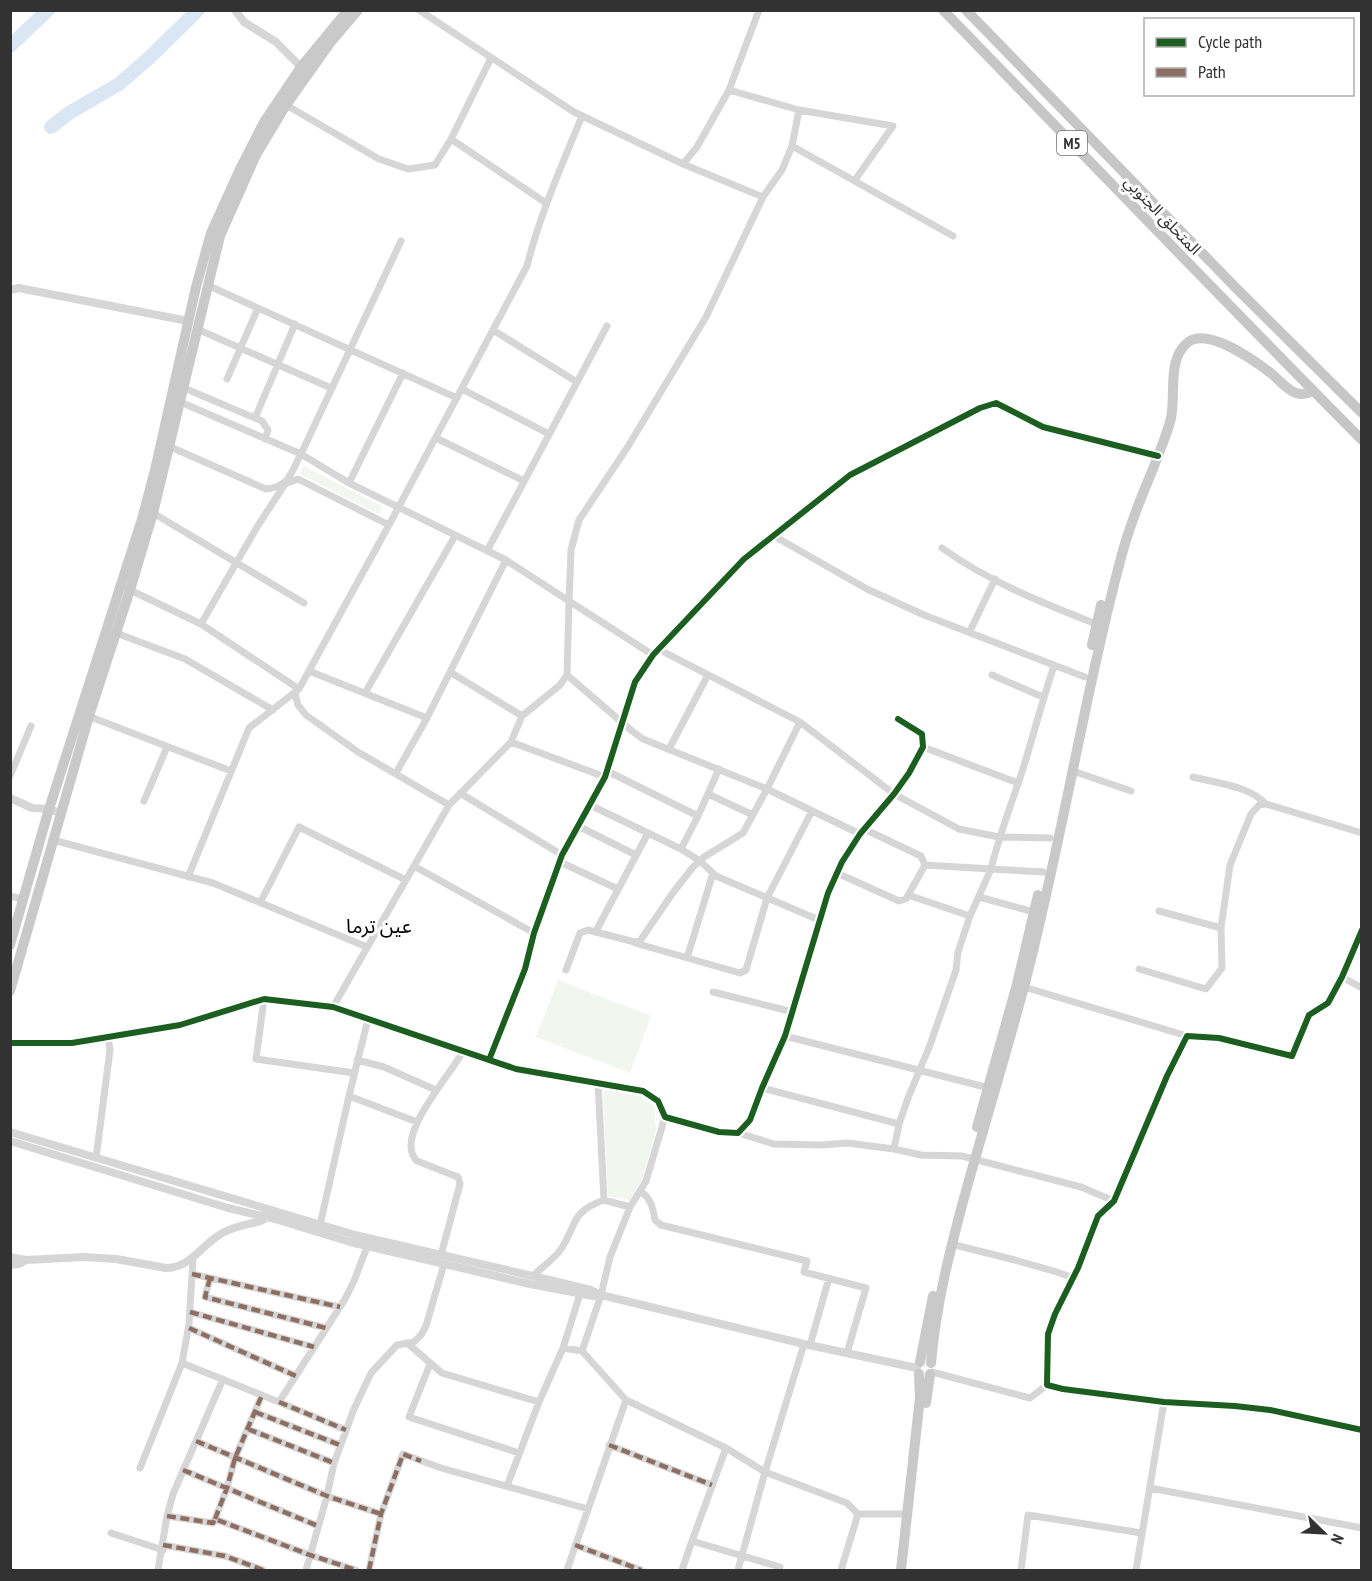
<svg xmlns="http://www.w3.org/2000/svg" width="1372" height="1581" font-family="'PT Sans Narrow','Noto Sans Arabic',sans-serif">
<style>
.green{fill:#f1f6ee}
.lines{fill:none;stroke-linecap:round;stroke-linejoin:round}
.river{stroke:#dbe6f4;stroke-width:14}
.minor{stroke:#d6d6d6;stroke-width:7}
.tertiary{stroke:#d6d6d6;stroke-width:8}
.primary{stroke:#c9c9c9;stroke-width:10}
.trunk{stroke:#c6c6c6;stroke-width:10}
.quiet{stroke:#8d6e63;stroke-width:4.5;stroke-dasharray:9 4.5;stroke-linecap:butt}
.cycleway-casing{stroke:#fff;stroke-width:10}
.cycleway{stroke:#1b5e20;stroke-width:6}
.labels{text-anchor:middle;dominant-baseline:central;stroke-width:6;stroke-linejoin:round;paint-order:stroke}
.shield{fill:#fff;stroke:#707070;stroke-width:1.5}
.shield-label{font-size:15px;font-weight:bold;fill:#323232}
.street-label{font-size:16px;fill:#323232;stroke:#fff}
.quarter-label{font-size:20px;fill:#000;stroke:#fff}
</style>
<rect width="100%" height="100%" fill="#fff"/>
<path class="green" d="M304 466 383 507 379 514 300 474Z
M558 980 651 1016 630 1073 536 1037Z
M603 1090 640 1096 654 1106 656 1131 642 1179 630 1200 608 1196Z"/>
<g class="lines">
<path class="river" d="M10 46 48 10
M51 127 69 113 119 84 149 58 198 10"/>
<path class="minor" d="M419 10 574 112 683 164 763 197
M491 58 451 139 546 203
M729 90 799 110 893 126 855 180
M286 105 379 159 408 169 435 165 451 139
M792 146 953 236
M683 164 697 147 729 90 759 10
M207 285 457 398
M197 329 331 388
M493 330 577 382
M227 379 258 308
M184 388 262 421 268 430 265 439
M462 389 549 434
M178 401 301 454 349 483 506 560 569 601 567 675 632 731 643 739 767 789 800 722
M255 418 295 324
M436 438 524 481
M166 445 266 489C290 486 290 474 301 454L401 241
M349 483 403 373
M153 513 304 603
M774 536 867 589 924 615 1085 677
M942 548C989 582 1043 603 1096 624
M487 551 607 326
M128 589 201 624 299 689
M201 624 257 527 285 484 298 479 389 525
M970 631 995 579
M116 633 185 659 273 710
M658 649 800 722 894 794 959 829 999 837 1050 838
M653 655 569 601 571 550 579 520 627 448 706 317 763 197 782 170 792 146 799 110
M309 671 427 718
M450 672 522 716
M992 675 1043 697
M295 693 298 705 306 715 358 752 449 805
M365 693 455 536
M88 716 231 771
M511 742 522 716 560 685 567 675
M923 747 1018 783
M669 749 708 675
M607 771 698 816
M1073 771 1131 791
M396 773 427 718 506 560
M10 776 31 726
M1193 777C1217 783 1249 786 1266 804L1362 833
M460 793 562 855
M708 794 753 815
M144 801 167 747
M590 805 681 849 700 861 716 876 819 920
M578 826 636 855
M53 840 213 883 367 947
M681 849 698 816 719 769
M560 862 618 889
M414 866 534 933
M1043 872 991 869C999 836 1011 805 1022 772 1033 737 1042 701 1054 666
M837 873 899 901 906 899 925 865 921 856 864 829
M188 877 249 728 299 689 389 525 527 266C540 214 562 165 582 116
M908 895 970 916
M10 896 23 899
M979 897 1034 912
M260 903 299 827 406 880
M1159 911 1221 928
M1362 930 1342 977 1328 1003 1309 1015 1292 1056 1219 1038 1187 1036 1167 1076 1114 1201 1098 1216 1078 1268 1055 1314 1048 1334 1047 1385 1063 1389 1164 1402 1235 1406 1270 1410 1362 1430
M596 931 648 833
M635 943 740 973 746 970 767 898 812 811
M687 958 713 873
M1139 969 1206 989 1222 968 1221 928 1230 865 1251 814 1259 805 1266 804
M566 970 580 933 588 930 635 942 640 941 672 894 693 867 704 857 743 833 767 789 860 834
M1342 977 1362 988
M1024 987 1187 1036
M713 992 793 1012
M264 999 256 1059 354 1073
M333 1007 449 805 511 742 605 777
M785 1036 989 1088
M10 1043H72L180 1025 264 999 333 1007 516 1069 643 1091 658 1101 665 1117 719 1132 738 1133 750 1120 762 1088 785 1036 828 893 842 862 860 834 894 794 909 773 923 747 922 734 898 719
M357 1060 384 1067 436 1090
M489 1060 525 969 534 933 562 855 605 777 635 682 653 655 744 559 850 475 980 408 996 403 1043 427 1158 456
M598 1083 604 1200
M762 1088 899 1124
M349 1096 417 1122
M738 1133 774 1144 823 1145 847 1143 894 1149 921 1155 962 1156 1081 1187 1114 1201
M894 1149 899 1124 908 1098 930 1045 956 970 958 952 970 916 991 869 925 865
M96 1158 110 1050 108 1036
M640 1191C651 1198 653 1208 655 1220L661 1225 807 1261 804 1272 866 1288 847 1353
M320 1225 349 1096 368 1019
M951 1244 1015 1260 1057 1272 1073 1278
M441 1255 460 1184 458 1177 417 1161C392 1137 452 1074 463 1051
M192 1274 340 1307
M533 1276C541 1268 551 1261 558 1253 578 1228 567 1213 604 1200L630 1207
M210 1278 205 1297 326 1328
M190 1312 314 1347
M189 1328 296 1376
M407 1343 442 1373 539 1402 563 1348 582 1351 626 1400 726 1448 765 1472 847 1503 858 1514
M810 1345 829 1278
M563 1348 580 1294
M582 1351 601 1295 610 1257 630 1207 646 1181 665 1117
M182 1363 279 1402 345 1299 354 1281 367 1247
M430 1364 409 1417 519 1453
M932 1372 1030 1398 1047 1385
M279 1402 346 1430
M255 1412 340 1445
M248 1429 334 1463
M196 1441 327 1496 381 1514
M609 1445 712 1485
M140 1468 182 1363 189 1324 193 1258
M183 1470 318 1526
M507 1486 539 1402
M1150 1488 1362 1528
M167 1516 213 1523 215 1519 310 1555 356 1570
M215 1519 227 1488 235 1458 262 1395
M111 1533 163 1550
M692 1541 726 1448
M163 1545 225 1556 263 1570
M575 1545 641 1570
M158 1570 167 1516 173 1494 223 1379
M306 1570 327 1496 334 1463 354 1409 371 1373 397 1345 414 1342 421 1335 426 1326 444 1264
M369 1570 381 1514 403 1454 441 1468 588 1509
M567 1570 626 1400
M682 1570 692 1541 780 1567
M738 1570 765 1472 804 1344
M841 1570 858 1514H906
M1021 1570 1028 1515 1142 1533
M1136 1570 1164 1402"/>
<path class="tertiary" d="M235 10 244 22 276 42 305 71
M10 290 19 288 188 321
M10 798 32 808 49 809 60 813
M10 1132 355 1235 533 1276 591 1290 601 1295 804 1344 917 1368
M10 1141 228 1208 275 1219 350 1242 530 1284 593 1296 600 1295
M10 1257 26 1260 84 1257 116 1259 166 1268C191 1268 201 1245 221 1234 233 1226 247 1225 261 1221L264 1219 266 1212
M10 1265 19 1264 26 1260"/>
<path class="primary" d="M1092 645 1101 605
M10 945 49 809 142 519 155 470 196 287 211 233 239 171 264 122 301 67 348 10
M10 991 89 716 130 590 153 513 220 236 256 155 286 105 330 43 358 10
M977 1127 1017 984 1038 895
M920 1362 933 1296
M931 1363C936 1305 949 1254 964 1198 984 1126 1006 1055 1025 983 1062 841 1084 696 1122 554 1130 525 1141 497 1153 469 1159 452 1167 435 1171 418 1176 394 1167 360 1187 343 1207 326 1255 361 1272 374 1279 380 1287 390 1296 393 1302 395 1307 394 1313 391
M926 1403 930 1374
M901 1570 920 1397 919 1374"/>
<path class="trunk" d="M943 10C1083 154 1221 298 1362 440
M966 10 1237 289 1362 413"/>
<path class="quiet" d="M192 1274 340 1307
M210 1278 205 1297 326 1328
M190 1312 314 1347
M189 1328 296 1376
M279 1402 346 1430
M255 1412 340 1445
M248 1429 334 1463
M196 1441 327 1496 381 1514
M609 1445 712 1485
M183 1470 318 1526
M167 1516 213 1523 215 1519 310 1555 356 1570
M215 1519 227 1488 235 1458 262 1395
M163 1545 225 1556 263 1570
M575 1545 641 1570
M369 1570 381 1514 403 1454 421 1461"/>
<defs>
<path id="cycleway" d="M1362 930 1342 977 1328 1003 1309 1015 1292 1056 1219 1038 1187 1036 1167 1076 1114 1201 1098 1216 1078 1268 1055 1314 1048 1334 1047 1385 1063 1389 1164 1402 1235 1406 1270 1410 1362 1430
M10 1043H72L180 1025 264 999 333 1007 516 1069 643 1091 658 1101 665 1117 719 1132 738 1133 750 1120 762 1088 785 1036 828 893 842 862 860 834 894 794 909 773 923 747 922 734 898 719
M489 1060 525 969 534 933 562 855 605 777 635 682 653 655 744 559 850 475 980 408 996 403 1043 427 1158 456"/>
</defs>
<use href="#cycleway" class="cycleway-casing"/>
<use href="#cycleway" class="cycleway"/>
</g>
<g class="labels">
<rect class="shield" x="1057" y="131" width="30" height="24" rx="4.5"/>
<g class="shield-label">
<text x="1072" y="143">M5</text>
</g>
<g class="street-label">
<text transform="translate(1163 215) rotate(46)">المتحلق الجنوبي</text>
</g>
<g class="quarter-label">
<text x="379" y="926">عين ترما</text>
</g>
</g>
<rect width="1372" height="1581" fill="none" stroke="#323232" stroke-width="24"/>
<rect x="1144" y="18" width="210" height="78" fill="#ffffff" stroke="#adadad" stroke-width="1.5"/>
<rect x="1156" y="38" width="30" height="9" fill="#1b5e20" stroke="#adadad" stroke-width="1.5"/>
<text x="1198" y="48" font-size="18" fill="#323232">Cycle path</text>
<rect x="1156" y="68" width="30" height="9" fill="#8d6e63" stroke="#adadad" stroke-width="1.5"/>
<text x="1198" y="78" font-size="18" fill="#323232">Path</text>
<g transform="translate(1324 1533) rotate(114)" stroke="#ffffff" stroke-width="4.5" paint-order="stroke">
<path d="M0-4.5L10 22L0 15L-10 22Z" fill="#323232"/>
<text y="-9" font-size="16" font-weight="bold" text-anchor="middle" fill="#323232">N</text>
</g>
</svg>
